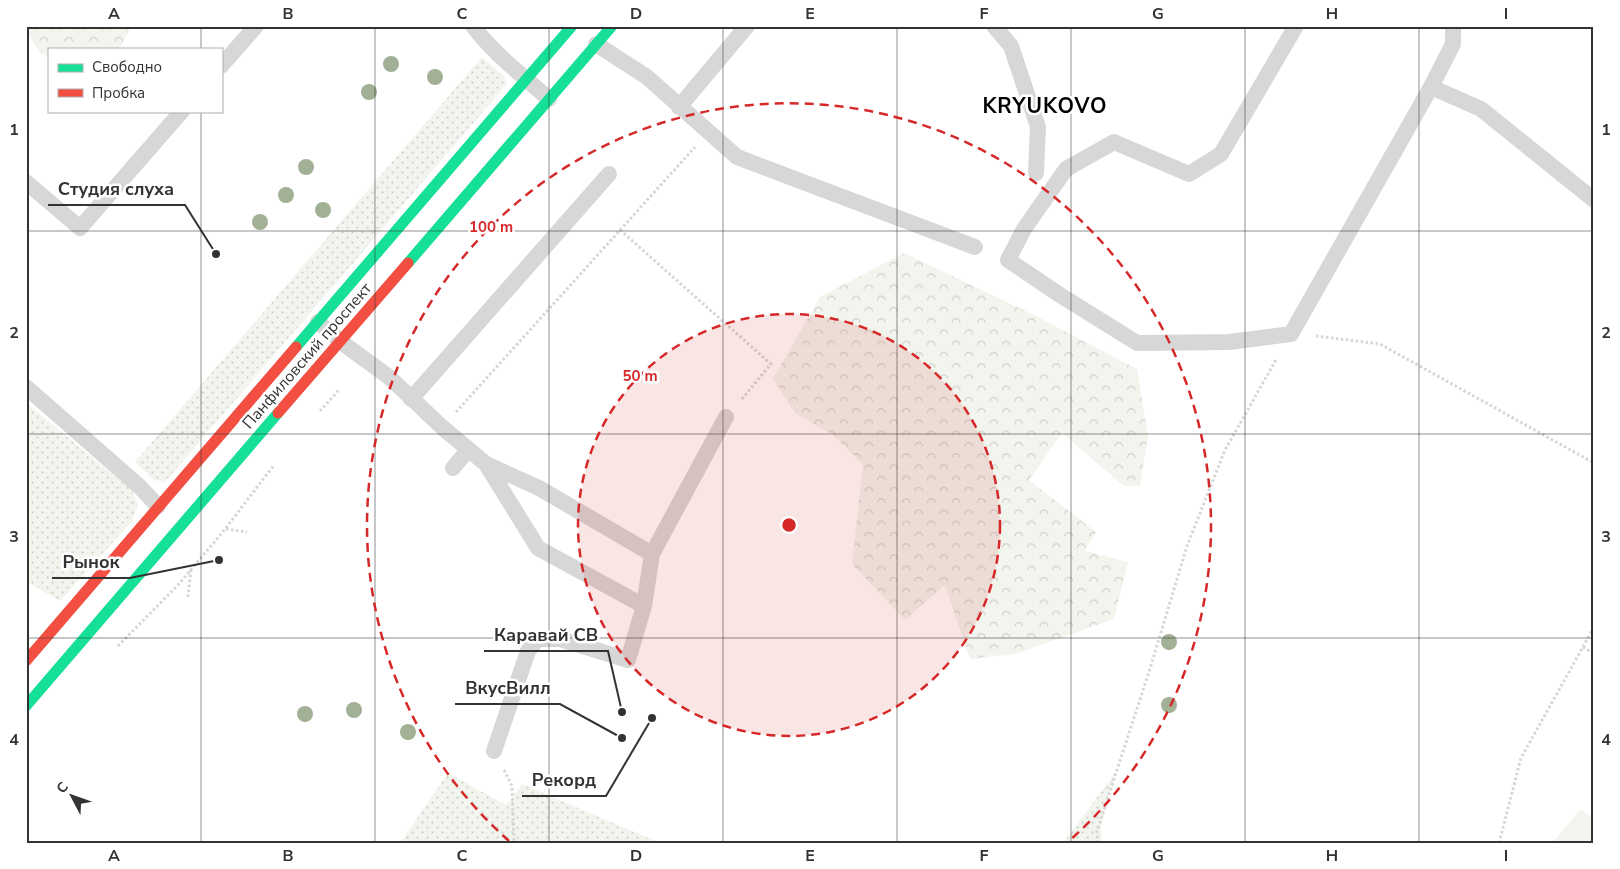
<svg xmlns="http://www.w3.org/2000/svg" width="1620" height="869" font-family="'Nunito Sans',sans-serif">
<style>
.grass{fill:url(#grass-dots)}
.forest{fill:url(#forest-crowns)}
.garden{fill:#f1f5ed}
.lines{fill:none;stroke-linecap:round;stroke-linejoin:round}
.path{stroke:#d6d6d6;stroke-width:3;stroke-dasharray:2.5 2.5;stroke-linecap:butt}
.lane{stroke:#d7d7d7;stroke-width:16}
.fast{stroke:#16e098;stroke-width:11}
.jam{stroke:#f24e42;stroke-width:11}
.tree{fill:#a2b095}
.grid{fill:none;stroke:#333;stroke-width:1;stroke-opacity:0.55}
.ring{fill:none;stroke:#d62828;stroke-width:2.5;stroke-dasharray:9 6}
.labels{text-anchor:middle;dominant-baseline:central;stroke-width:5;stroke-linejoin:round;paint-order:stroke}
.street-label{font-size:16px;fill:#333;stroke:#fff}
.district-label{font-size:21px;font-weight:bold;letter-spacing:1px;fill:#000;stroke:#fff}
.centre{fill:#d62828;stroke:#fff;stroke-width:2.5}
.ring-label{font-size:15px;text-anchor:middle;font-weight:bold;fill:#d62828;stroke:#fff;stroke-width:5;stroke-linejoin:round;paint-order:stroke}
.leader{fill:none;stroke:#333;stroke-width:2}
.callout-dot{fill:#333;stroke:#fff;stroke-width:2}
.callout-label{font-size:18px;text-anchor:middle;font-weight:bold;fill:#333;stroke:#fff;stroke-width:5;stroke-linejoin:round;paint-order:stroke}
.neatline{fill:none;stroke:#333;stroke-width:2}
.grid-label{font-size:16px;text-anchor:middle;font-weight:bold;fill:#333}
</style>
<defs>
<pattern id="grass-dots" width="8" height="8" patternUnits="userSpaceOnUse" patternTransform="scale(1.25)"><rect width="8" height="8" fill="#f1f5ed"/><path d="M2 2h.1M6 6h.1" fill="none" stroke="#cfd2cc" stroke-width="1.8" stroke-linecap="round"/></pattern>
<pattern id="forest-crowns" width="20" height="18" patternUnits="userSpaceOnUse" patternTransform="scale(1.25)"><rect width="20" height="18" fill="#f1f5ed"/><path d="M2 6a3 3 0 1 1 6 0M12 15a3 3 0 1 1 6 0" fill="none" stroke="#cfd2cc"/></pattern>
</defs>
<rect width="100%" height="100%" fill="#fff"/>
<path class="grass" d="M482 57 505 77 506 85 165 482 154 480 135 462Z
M26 403 131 489 138 504 133 520 60 601 26 581Z
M448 773 506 805 522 784 660 843H400Z
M1115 773 1101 826 1102 843H1063Z"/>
<path class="forest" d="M26 26H131L121 47 119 49H49V57L40 53 26 32Z
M904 253 1036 316 1137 369 1148 436 1140 486H1124L1062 433 1029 480 1096 532 1085 551 1128 562 1114 619 1015 654 970 659 945 585 905 620 852 564 863 465 833 435 795 413 773 379 820 297Z"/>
<path class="garden" d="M1581 809 1594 820V843H1552Z"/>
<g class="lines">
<path class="path" d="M620 230 771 364 741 400
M1316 336 1380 344 1594 463
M320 411 339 390
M456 412 695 147
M226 529 247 532
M188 597 191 569
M118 646 178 585 222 533 274 465
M1583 647 1594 654
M504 770 512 786 514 843
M1098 843 1097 831 1149 672 1187 546 1225 450 1277 358
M1499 843 1521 758 1594 627"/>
<path class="lane" d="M473 26C494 54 523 76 549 99
M994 26 1011 46 1038 127 1036 173
M1296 26 1221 154 1189 174 1114 142 1066 169 1024 229 1008 260 1060 295 1137 343 1229 342 1291 334 1431 87
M1453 26V44L1431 87 1481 109 1594 200
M596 44 647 77 737 157 975 247
M221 66 256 26
M679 107 747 26
M26 182 80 228 182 111
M318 322 341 342 389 377 443 428 486 464 539 488 652 554 726 417
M26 387 139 486 158 506
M411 399 609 174
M486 464 538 548 644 606
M453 468 468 450
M494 751 528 651 538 639H560L628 660 644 606 652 554"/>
<path class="fast" d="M408 263 612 26
M296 347 572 26
M26 706 278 413"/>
<path class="jam" d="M278 413 408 263
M26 661 296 347"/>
</g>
<g class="tree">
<circle cx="391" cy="64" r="8"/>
<circle cx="435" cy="77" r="8"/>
<circle cx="369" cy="92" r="8"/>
<circle cx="306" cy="167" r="8"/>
<circle cx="286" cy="195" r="8"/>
<circle cx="323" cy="210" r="8"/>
<circle cx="260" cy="222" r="8"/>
<circle cx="1169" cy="642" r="8"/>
<circle cx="1169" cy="705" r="8"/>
<circle cx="354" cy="710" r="8"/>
<circle cx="305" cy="714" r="8"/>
<circle cx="408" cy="732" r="8"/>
</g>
<path class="grid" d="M201 26V49M375 26V843M549 26V843M723 26V843M897 26V843M1071 26V843M1245 26V843M1419 26V843M201 111V843M26 231H1594M26 434H1594M26 638H1594"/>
<circle cx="789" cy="525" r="211" fill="#d62828" fill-opacity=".12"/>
<g class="ring">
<circle cx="789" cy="525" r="211"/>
<path d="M509 841A422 422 0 1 1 1069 841"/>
</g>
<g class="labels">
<g class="street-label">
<text transform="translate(307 356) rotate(-49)">Панфиловский проспект</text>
</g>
<g class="district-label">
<text x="1045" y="106">KRYUKOVO</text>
</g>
</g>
<circle cx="789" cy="525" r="8" class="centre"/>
<g class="ring-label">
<text x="491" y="232">100 m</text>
<text x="640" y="381">50 m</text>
</g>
<path class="leader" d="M216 254L185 205H48M219 560L130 578H52M622 712L608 651H484M622 738L560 704H455M652 718L606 796H522"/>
<g class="callout-dot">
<circle cx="216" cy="254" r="5"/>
<circle cx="219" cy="560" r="5"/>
<circle cx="622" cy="712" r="5"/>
<circle cx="622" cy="738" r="5"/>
<circle cx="652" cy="718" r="5"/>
</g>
<g class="callout-label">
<text x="116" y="195">Студия слуха</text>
<text x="91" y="568">Рынок</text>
<text x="546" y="641">Каравай СВ</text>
<text x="508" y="694">ВкусВилл</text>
<text x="564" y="786">Рекорд</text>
</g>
<rect width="1620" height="869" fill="none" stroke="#ffffff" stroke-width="55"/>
<rect x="48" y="48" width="175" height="65" fill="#ffffff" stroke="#adadad"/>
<rect x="58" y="64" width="25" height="8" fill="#16e098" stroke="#adadad"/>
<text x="92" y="72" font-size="15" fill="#333333">Свободно</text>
<rect x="58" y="89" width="25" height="8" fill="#f24e42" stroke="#adadad"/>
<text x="92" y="98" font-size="15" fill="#333333">Пробка</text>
<g transform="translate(72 796) rotate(311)" stroke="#ffffff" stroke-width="4" paint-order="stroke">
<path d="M0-4L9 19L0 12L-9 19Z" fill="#333333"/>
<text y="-8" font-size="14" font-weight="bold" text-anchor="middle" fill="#333333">С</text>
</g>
<rect x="28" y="28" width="1564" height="814" class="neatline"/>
<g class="grid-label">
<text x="114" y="19">A</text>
<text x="288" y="19">B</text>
<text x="462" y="19">C</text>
<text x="636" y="19">D</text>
<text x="810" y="19">E</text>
<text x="984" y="19">F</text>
<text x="1158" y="19">G</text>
<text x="1332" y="19">H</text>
<text x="1506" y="19">I</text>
<text x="14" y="135">1</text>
<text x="1606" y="135">1</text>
<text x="14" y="338">2</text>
<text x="1606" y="338">2</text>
<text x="14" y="542">3</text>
<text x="1606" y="542">3</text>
<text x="14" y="745">4</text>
<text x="1606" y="745">4</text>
<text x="114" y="861">A</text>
<text x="288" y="861">B</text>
<text x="462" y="861">C</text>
<text x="636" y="861">D</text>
<text x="810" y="861">E</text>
<text x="984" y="861">F</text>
<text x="1158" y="861">G</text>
<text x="1332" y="861">H</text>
<text x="1506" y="861">I</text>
</g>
</svg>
